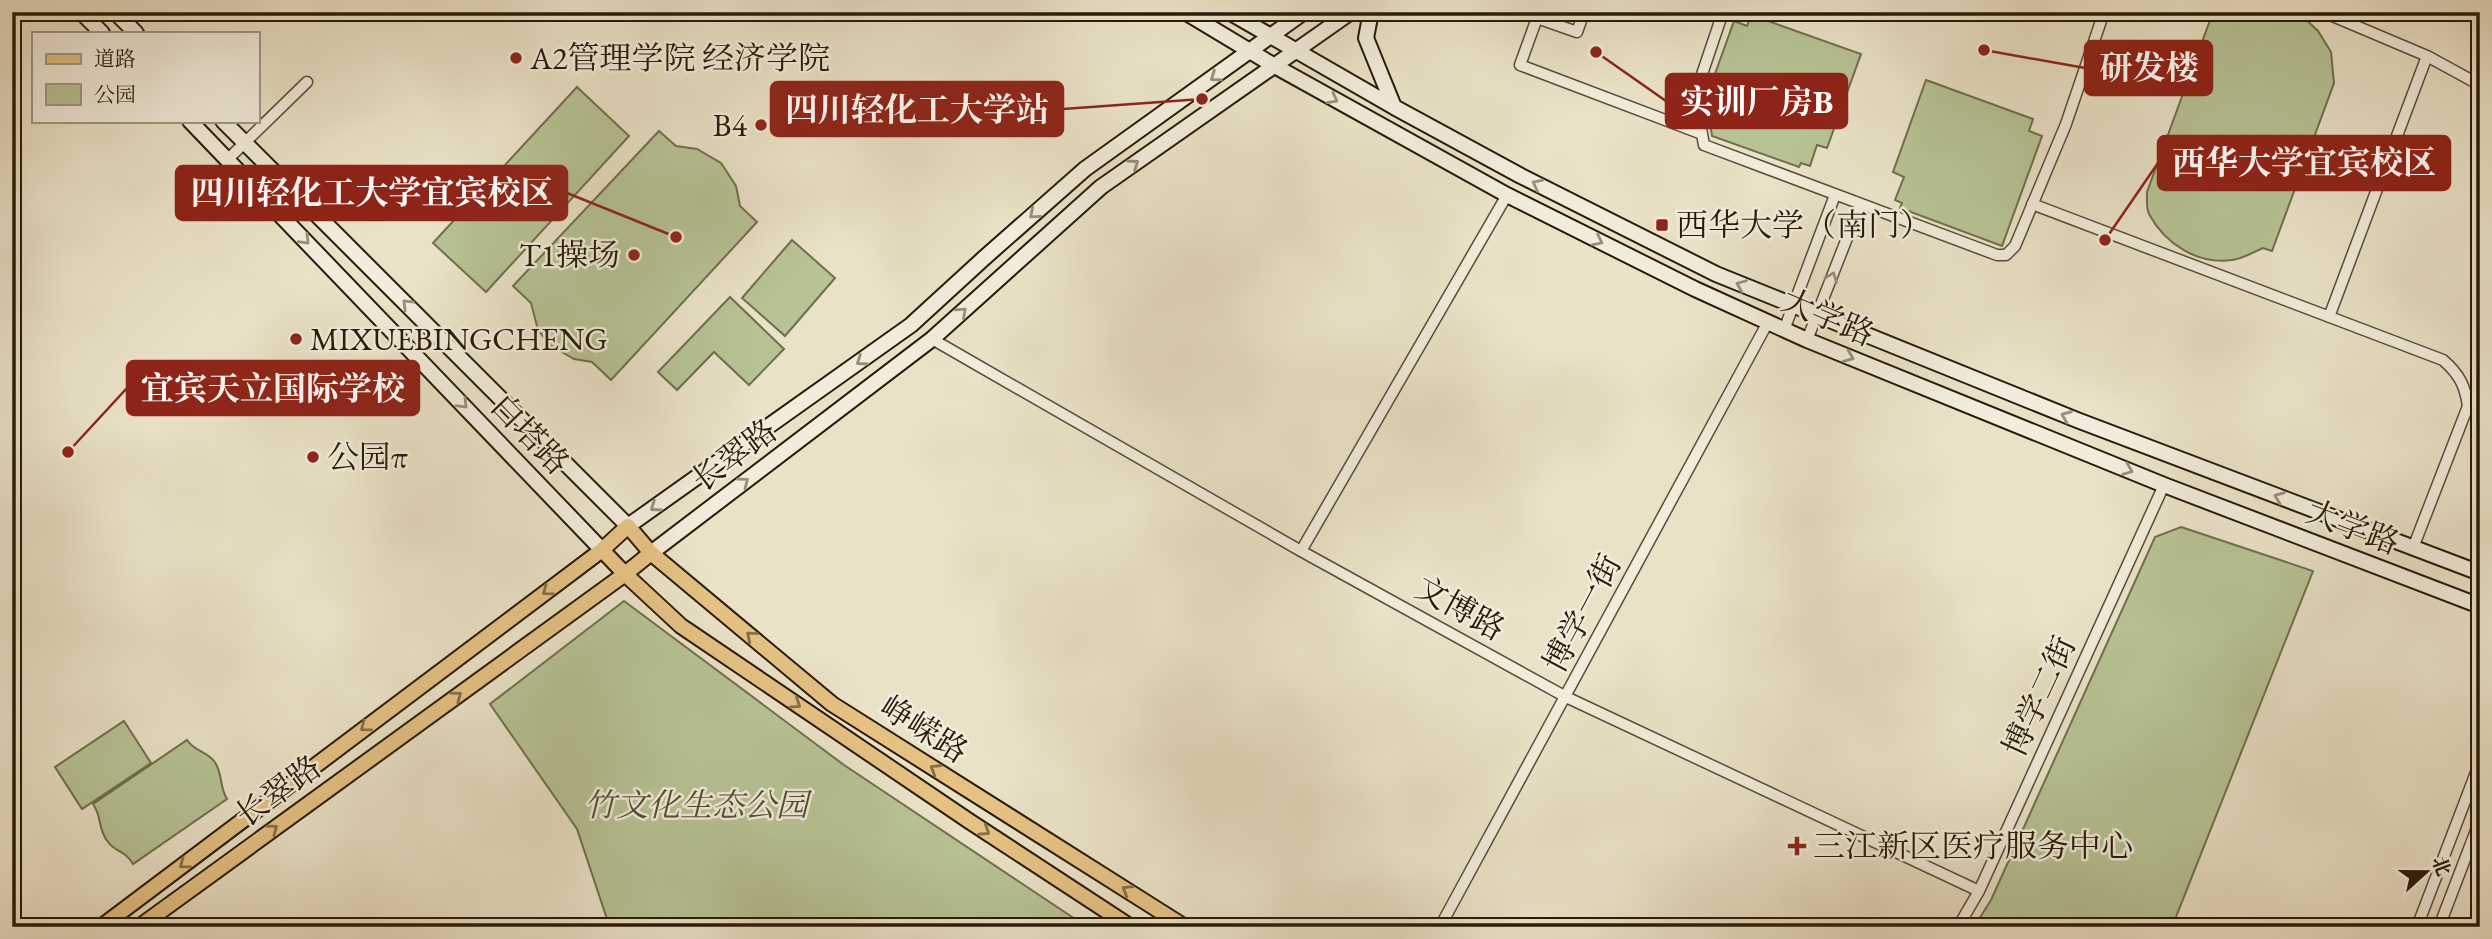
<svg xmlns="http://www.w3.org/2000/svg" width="2492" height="939" font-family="'EB Garamond','Noto Serif SC',serif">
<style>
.green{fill:#b7c395;stroke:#706e4e;stroke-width:2}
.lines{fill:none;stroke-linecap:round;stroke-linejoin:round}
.street-casing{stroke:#584c37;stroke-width:13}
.secondary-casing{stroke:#281a07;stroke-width:18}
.primary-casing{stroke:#281a07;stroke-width:18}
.street{stroke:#f1ecdb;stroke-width:10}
.secondary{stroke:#f1ecdb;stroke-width:14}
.primary{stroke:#e5c184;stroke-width:14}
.oneway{stroke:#978e7c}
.oneway2{stroke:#866e46}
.poi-dot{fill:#8f2418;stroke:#f1ecdb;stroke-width:2.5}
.labels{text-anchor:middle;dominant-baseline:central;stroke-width:5;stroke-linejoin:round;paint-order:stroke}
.poi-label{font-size:32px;fill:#281a07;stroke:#f1ecdb;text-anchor:start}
.street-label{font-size:32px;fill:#281a07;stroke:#f1ecdb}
.park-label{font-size:32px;font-style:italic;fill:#534d32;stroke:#f1ecdb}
.leader{fill:none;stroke:#8f2418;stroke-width:2.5}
.callout-dot{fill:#8f2418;stroke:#f1ecdb;stroke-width:2.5}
.callout{fill:#8f2418;stroke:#8f2418;stroke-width:2.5}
.callout-label{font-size:33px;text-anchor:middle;font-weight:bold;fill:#fff}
</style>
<rect width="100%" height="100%" fill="#eae2c7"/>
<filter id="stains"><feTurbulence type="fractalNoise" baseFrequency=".00286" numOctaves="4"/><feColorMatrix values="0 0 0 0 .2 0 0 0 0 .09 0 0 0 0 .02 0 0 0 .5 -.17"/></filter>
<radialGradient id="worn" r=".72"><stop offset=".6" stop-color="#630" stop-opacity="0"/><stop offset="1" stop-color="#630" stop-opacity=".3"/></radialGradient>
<path class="green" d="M2213 12 2232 15 2240 12 2300 14 2318 31 2331 52 2334 83 2272 251 2263 248C2254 252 2242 259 2232 260 2198 265 2165 244 2149 214 2146 208 2147 199 2147 192Z
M1751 15 1861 54 1827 148 1817 145 1810 166 1801 163 1799 167 1712 136 1706 99 1734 21 1747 26Z
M1926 80 2033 119 2029 131 2042 136 2002 246 1900 208 1902 203 1895 200 1904 177 1893 172Z
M577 87 629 136 486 292 433 243Z
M659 131 676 146 697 149 721 163 736 186 740 206 757 222 611 380 592 362 574 359 550 345 538 330 531 303 513 286Z
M792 240 835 278 785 336 742 298Z
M730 297 784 349 749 385 714 352 677 390 658 372Z
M2181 527 2313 571 2172 927H1974L1991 900 2155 537Z
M624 601 844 765 1087 927H608L609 925 577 829 490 704Z
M124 721 151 763 82 809 55 767Z
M187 740C194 751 206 751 214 761 223 772 219 787 227 799L133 864C124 849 116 853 108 842 97 828 103 819 93 804Z"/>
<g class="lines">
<defs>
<path id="street" d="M1584 12 1577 32 1537 18 1520 65 1702 134
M1723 12 1695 95 1704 145 1997 255H2006L2015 246 2066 124 2104 12
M2323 12 2427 56 2329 317
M2427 56 2480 85
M228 159 307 82
M2032 204 2443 360C2459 374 2465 385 2468 406L2413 548
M1784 330 1835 195
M932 339 1301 551 1566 697 1979 891
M1807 340 1860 205
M1301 551 1507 195
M1440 927 1768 322
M1958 927 1979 891 2164 485
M2417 927 2480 762
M2439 927 2480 820"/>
<path id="secondary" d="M81 12 102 33
M115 12 136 33
M1185 12 1273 65 1507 195 1695 289 1807 340 2164 485 2480 606
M1229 12 1394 107 1521 176 1716 274 2077 420 2480 573
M1371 12 1366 38 1394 107
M190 121 602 550
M223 121 628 526 911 325 983 259 1085 169 1304 12
M651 553 932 339 1101 187 1351 12
M12 926 13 927"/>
<path id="primary" d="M602 550 625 574 681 626 969 821 1131 927
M101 927 602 550 628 526 651 553 832 704 1185 927
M139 927 625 574 651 553"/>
</defs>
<use href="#street" class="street-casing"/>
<use href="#secondary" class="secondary-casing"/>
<use href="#primary" class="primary-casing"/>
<use href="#street" class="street"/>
<use href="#secondary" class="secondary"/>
<use href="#primary" class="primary"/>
</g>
<defs><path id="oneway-chevron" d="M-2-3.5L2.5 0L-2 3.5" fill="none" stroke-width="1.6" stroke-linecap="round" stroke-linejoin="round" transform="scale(1.75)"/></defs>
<g class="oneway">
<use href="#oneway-chevron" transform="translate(1215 77) rotate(145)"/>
<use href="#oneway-chevron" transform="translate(1333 99) rotate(29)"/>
<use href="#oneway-chevron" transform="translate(1134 164) rotate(-35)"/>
<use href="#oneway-chevron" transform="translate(1537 184) rotate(-153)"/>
<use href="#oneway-chevron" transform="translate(1034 214) rotate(139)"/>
<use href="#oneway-chevron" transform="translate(305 240) rotate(46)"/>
<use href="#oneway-chevron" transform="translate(1598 241) rotate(26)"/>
<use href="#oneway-chevron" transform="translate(1832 277) rotate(-69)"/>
<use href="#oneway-chevron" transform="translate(1741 285) rotate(-157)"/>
<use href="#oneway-chevron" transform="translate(407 304) rotate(-135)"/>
<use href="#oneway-chevron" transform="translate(962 312) rotate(-42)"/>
<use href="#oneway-chevron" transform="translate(1849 357) rotate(22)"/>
<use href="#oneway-chevron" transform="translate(861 361) rotate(145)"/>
<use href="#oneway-chevron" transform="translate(463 404) rotate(46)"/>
<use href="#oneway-chevron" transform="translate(2066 416) rotate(-158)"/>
<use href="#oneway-chevron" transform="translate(2128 470) rotate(22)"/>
<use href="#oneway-chevron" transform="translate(744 482) rotate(-37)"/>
<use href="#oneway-chevron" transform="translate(2279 497) rotate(-159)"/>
<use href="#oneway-chevron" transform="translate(655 507) rotate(145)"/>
</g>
<g class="oneway2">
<use href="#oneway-chevron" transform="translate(547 591) rotate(143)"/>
<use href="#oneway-chevron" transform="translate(751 636) rotate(-140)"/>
<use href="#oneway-chevron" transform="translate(457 696) rotate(-36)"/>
<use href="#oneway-chevron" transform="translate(796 704) rotate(34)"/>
<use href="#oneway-chevron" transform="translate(365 727) rotate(143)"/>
<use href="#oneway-chevron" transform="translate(935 769) rotate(-148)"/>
<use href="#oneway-chevron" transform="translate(273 829) rotate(-36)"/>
<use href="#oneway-chevron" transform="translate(985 831) rotate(33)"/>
<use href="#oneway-chevron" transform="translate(184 864) rotate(143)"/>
<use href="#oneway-chevron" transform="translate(1127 890) rotate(-148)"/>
</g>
<g class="poi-dot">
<circle cx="516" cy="58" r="7"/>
<circle cx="761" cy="125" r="7"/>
<rect x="1655" y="218" width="14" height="14" rx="3.5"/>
<circle cx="634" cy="255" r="7"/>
<circle cx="296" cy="339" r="7"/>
<circle cx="313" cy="457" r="7"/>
<path d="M1793.5 835.5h7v7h7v7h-7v7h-7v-7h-7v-7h7z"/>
</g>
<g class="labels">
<g class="poi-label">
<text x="530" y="58">A2管理学院 经济学院</text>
<text x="747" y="125" text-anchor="end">B4</text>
<text x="1676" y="225">西华大学（南门）</text>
<text x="620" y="255" text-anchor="end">T1操场</text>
<text x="310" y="339">MIXUEBINGCHENG</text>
<text x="327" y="457">公园π</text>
<text x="1813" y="846">三江新区医疗服务中心</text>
</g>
<g class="street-label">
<text transform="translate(1828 317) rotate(23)">大学路</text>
<text transform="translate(530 434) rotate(46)">白塔路</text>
<text transform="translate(734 455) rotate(-37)">长翠路</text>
<text transform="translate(2353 527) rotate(21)">大学路</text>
<text transform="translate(1460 608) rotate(29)">文博路</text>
<text transform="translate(1582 613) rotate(-62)">博学一街</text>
<text transform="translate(2039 696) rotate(-65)">博学二街</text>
<text transform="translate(924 729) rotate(32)">峥嵘路</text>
<text transform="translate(278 791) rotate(-36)">长翠路</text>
</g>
<g class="park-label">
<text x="696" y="805">竹文化生态公园</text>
</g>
</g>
<path class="leader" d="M1984 50L2085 68M1596 52L1666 101M1202 99L1063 109M2105 240L2158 163M676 237L567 193M68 452L127 388"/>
<g class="callout-dot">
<circle cx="1984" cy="50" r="7"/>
<circle cx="1596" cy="52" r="7"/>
<circle cx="1202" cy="99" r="7"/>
<circle cx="2105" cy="240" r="7"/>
<circle cx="676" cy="237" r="7"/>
<circle cx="68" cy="452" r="7"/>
</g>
<g class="callout">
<rect x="2085" y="41" width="127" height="54" rx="7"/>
<rect x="1666" y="74" width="181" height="54" rx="7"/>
<rect x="771" y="82" width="292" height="54" rx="7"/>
<rect x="2158" y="136" width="292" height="54" rx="7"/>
<rect x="176" y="166" width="391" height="54" rx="7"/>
<rect x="127" y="361" width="292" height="54" rx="7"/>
</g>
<g class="callout-label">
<text x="2149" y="79">研发楼</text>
<text x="1757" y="113">实训厂房B</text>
<text x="917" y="121">四川轻化工大学站</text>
<text x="2304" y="174">西华大学宜宾校区</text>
<text x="372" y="204">四川轻化工大学宜宾校区</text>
<text x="273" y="400">宜宾天立国际学校</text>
</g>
<rect width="2492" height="939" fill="none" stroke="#eae2c7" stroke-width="42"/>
<rect x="14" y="14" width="2464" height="911" fill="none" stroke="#281a07" stroke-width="3.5"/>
<rect x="21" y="21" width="2450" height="897" fill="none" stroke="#281a07" stroke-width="2"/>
<rect x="32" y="32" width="228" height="91" fill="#f1ecdb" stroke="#a19886" stroke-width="2"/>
<rect x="46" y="54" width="35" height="10" fill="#e5c184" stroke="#a19886" stroke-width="2"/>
<text x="94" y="66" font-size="21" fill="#281a07">道路</text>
<rect x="46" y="84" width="35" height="21" fill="#b7c395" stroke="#a19886" stroke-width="2"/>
<text x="94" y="102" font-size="21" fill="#281a07">公园</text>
<g transform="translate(2426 872) rotate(69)" stroke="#f1ecdb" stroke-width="5" paint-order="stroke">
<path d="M0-5L12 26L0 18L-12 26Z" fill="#281a07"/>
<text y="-10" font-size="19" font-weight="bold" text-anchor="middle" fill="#281a07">北</text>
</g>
<rect width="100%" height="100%" filter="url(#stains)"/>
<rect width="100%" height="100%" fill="url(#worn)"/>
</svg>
